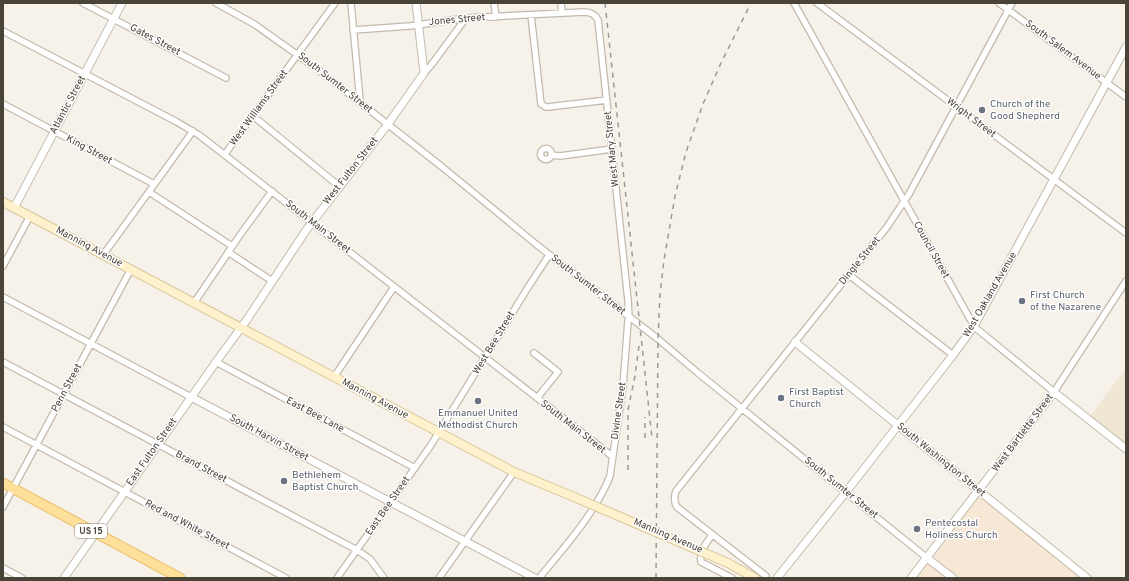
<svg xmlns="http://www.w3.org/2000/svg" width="1129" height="581" font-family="Overpass,sans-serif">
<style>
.commercial{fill:#f7e8d6}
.education{fill:#efe7d4}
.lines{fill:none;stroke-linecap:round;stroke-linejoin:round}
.minor-casing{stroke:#c2baac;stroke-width:8}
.tertiary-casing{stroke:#c2baac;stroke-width:9}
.secondary-casing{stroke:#d7c599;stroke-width:10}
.primary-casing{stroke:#e8be66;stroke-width:11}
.minor{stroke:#fff;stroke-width:5.5}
.tertiary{stroke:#fff;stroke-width:7}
.secondary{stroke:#fff1cb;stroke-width:8}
.primary{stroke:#ffe09a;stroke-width:9}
.rail{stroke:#999;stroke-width:1.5;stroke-dasharray:5 5;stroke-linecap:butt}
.secondary-bridge-casing{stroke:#d7c599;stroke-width:10;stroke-linecap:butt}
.secondary-bridge{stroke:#fff1cb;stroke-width:8}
.worship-dot{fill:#6b7280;stroke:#fff;stroke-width:1.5}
.labels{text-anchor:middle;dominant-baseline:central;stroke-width:3;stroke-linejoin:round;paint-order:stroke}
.shield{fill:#fff;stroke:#807b74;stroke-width:1}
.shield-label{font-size:9px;font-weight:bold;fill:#4a4338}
.street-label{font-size:10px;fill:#4a4338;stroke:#fff}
.worship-label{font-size:10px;fill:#5b616d;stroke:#fff;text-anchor:start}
</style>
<rect width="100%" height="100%" fill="#f6f2ea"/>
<path class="commercial" d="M980 495 1085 578H914Z"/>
<path class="education" d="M1126 368V449L1088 419Z"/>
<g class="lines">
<defs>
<path id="minor" d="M83 3 226 78
M216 3 254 24 316 68 441 166 537 245 658 339 698 373 927 558
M351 3 360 101
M494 3 496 17
M561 3 562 13
M794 3C853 108 912 213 970 319L977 329 1054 392 1126 281
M817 3 1126 233
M999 3 1126 97
M531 15 541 104 546 107H548L607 100
M353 30 410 26 466 18 584 12C590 12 595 14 598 20L628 300 629 318 628 321 623 386 610 476C596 512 564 548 539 578
M3 31 177 122 199 135 612 456
M424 73 432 64 466 18
M3 104 154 184
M253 116 339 186
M540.5 154a5.5 5.5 0 1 1 11 0a5.5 5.5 0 1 1-11 0Z
M225 154 335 3
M551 155 560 156 612 149
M149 192 232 246
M228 252 272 281
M103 255 193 131
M3 266 30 216
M849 275 953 355
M3 297 191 397
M194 303 240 235 272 191
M534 353 558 372 537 398
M3 362 357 550 370 559 384 578
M216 362 415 468
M334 377 394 287
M3 427 286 578
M3 507 131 269
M712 535C706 543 699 552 701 562L732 578
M3 568 22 578
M337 578 431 445 527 289 549 255
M439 578 514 472
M766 578V576L677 507C674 503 674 496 676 491L887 227 909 194 1012 3"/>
<path id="tertiary" d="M14 208 122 3
M795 342 1087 578
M191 397 535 578
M927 558 953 578
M64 578 216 362 246 321 307 229 388 124 424 73 416 3
M777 578 846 492 953 355 974 326 1126 47
M911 578 1054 392 1126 449"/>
<path id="secondary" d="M3 202 514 472 574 497
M728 563 755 578"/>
<path id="primary" d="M3 483 180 578"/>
</defs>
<use href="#minor" class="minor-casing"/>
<use href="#tertiary" class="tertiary-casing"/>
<use href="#secondary" class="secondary-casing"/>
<use href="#primary" class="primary-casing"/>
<use href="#minor" class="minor"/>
<use href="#tertiary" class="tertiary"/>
<use href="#secondary" class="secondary"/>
<use href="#primary" class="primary"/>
<path class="rail" d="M605 3 652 438
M645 438V417
M628 470V410L635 376 639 346
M656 578 658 339 660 294 664 260 675 196 686 152 703 104 721 63 751 3"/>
<defs>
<path id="secondary-bridge" d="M574 497 728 563"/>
</defs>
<use href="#secondary-bridge" class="secondary-bridge-casing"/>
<use href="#secondary-bridge" class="secondary-bridge"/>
</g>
<g class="worship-dot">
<circle cx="982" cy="110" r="4"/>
<circle cx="1022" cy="301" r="4"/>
<circle cx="781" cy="398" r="4"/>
<circle cx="478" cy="401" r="4"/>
<circle cx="284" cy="481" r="4"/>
<circle cx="917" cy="529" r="4"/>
</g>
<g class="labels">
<rect class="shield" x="75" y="524" width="32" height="14" rx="3"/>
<g class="shield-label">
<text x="91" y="531">US 15</text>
</g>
<g class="street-label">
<text transform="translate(457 20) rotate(-5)">Jones Street</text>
<text transform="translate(155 40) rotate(28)">Gates Street</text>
<text transform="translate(1063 50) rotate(37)">South Salem Avenue</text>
<text transform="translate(335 83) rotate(38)">South Sumter Street</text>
<text transform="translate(68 105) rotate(-62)">Atlantic Street</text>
<text transform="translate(259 108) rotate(-54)">West Williams Street</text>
<text transform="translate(971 118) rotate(37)">Wright Street</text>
<text transform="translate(612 149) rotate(-96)">West Mary Street</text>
<text transform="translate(89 150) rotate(28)">King Street</text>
<text transform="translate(351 171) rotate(-52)">West Fulton Street</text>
<text transform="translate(318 227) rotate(38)">South Main Street</text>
<text transform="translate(89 247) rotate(28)">Manning Avenue</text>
<text transform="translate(931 250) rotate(61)">Council Street</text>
<text transform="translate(860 261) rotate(-51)">Dingle Street</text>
<text transform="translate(588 285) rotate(38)">South Sumter Street</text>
<text transform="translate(990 295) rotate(-60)">West Oakland Avenue</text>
<text transform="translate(494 343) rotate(-59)">West Bee Street</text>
<text transform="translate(67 388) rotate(-62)">Penn Street</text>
<text transform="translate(375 399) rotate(28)">Manning Avenue</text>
<text transform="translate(619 411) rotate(-82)">Divine Street</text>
<text transform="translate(315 415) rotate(28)">East Bee Lane</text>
<text transform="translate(573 427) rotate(38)">South Main Street</text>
<text transform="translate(1023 433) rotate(-53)">West Bartlette Street</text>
<text transform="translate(269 438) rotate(28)">South Harvin Street</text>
<text transform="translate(152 452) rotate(-55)">East Fulton Street</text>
<text transform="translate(941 460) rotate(39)">South Washington Street</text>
<text transform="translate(201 467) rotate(28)">Brand Street</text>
<text transform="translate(841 488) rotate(39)">South Sumter Street</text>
<text transform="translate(388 506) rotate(-55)">East Bee Street</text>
<text transform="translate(187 525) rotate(28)">Red and White Street</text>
<text transform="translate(668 536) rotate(23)">Manning Avenue</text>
</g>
<g class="worship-label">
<text x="990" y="104">Church of the<tspan x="990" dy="12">Good Shepherd</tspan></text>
<text x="1030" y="295">First Church<tspan x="1030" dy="12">of the Nazarene</tspan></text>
<text x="789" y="392">First Baptist<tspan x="789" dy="12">Church</tspan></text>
<text x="478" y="413" text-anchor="middle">Emmanuel United<tspan x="478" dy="12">Methodist Church</tspan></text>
<text x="292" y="475">Bethlehem<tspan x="292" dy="12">Baptist Church</tspan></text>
<text x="925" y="523">Pentecostal<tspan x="925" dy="12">Holiness Church</tspan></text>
</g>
</g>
<rect width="1129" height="581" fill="none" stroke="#4a4338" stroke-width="8"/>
</svg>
